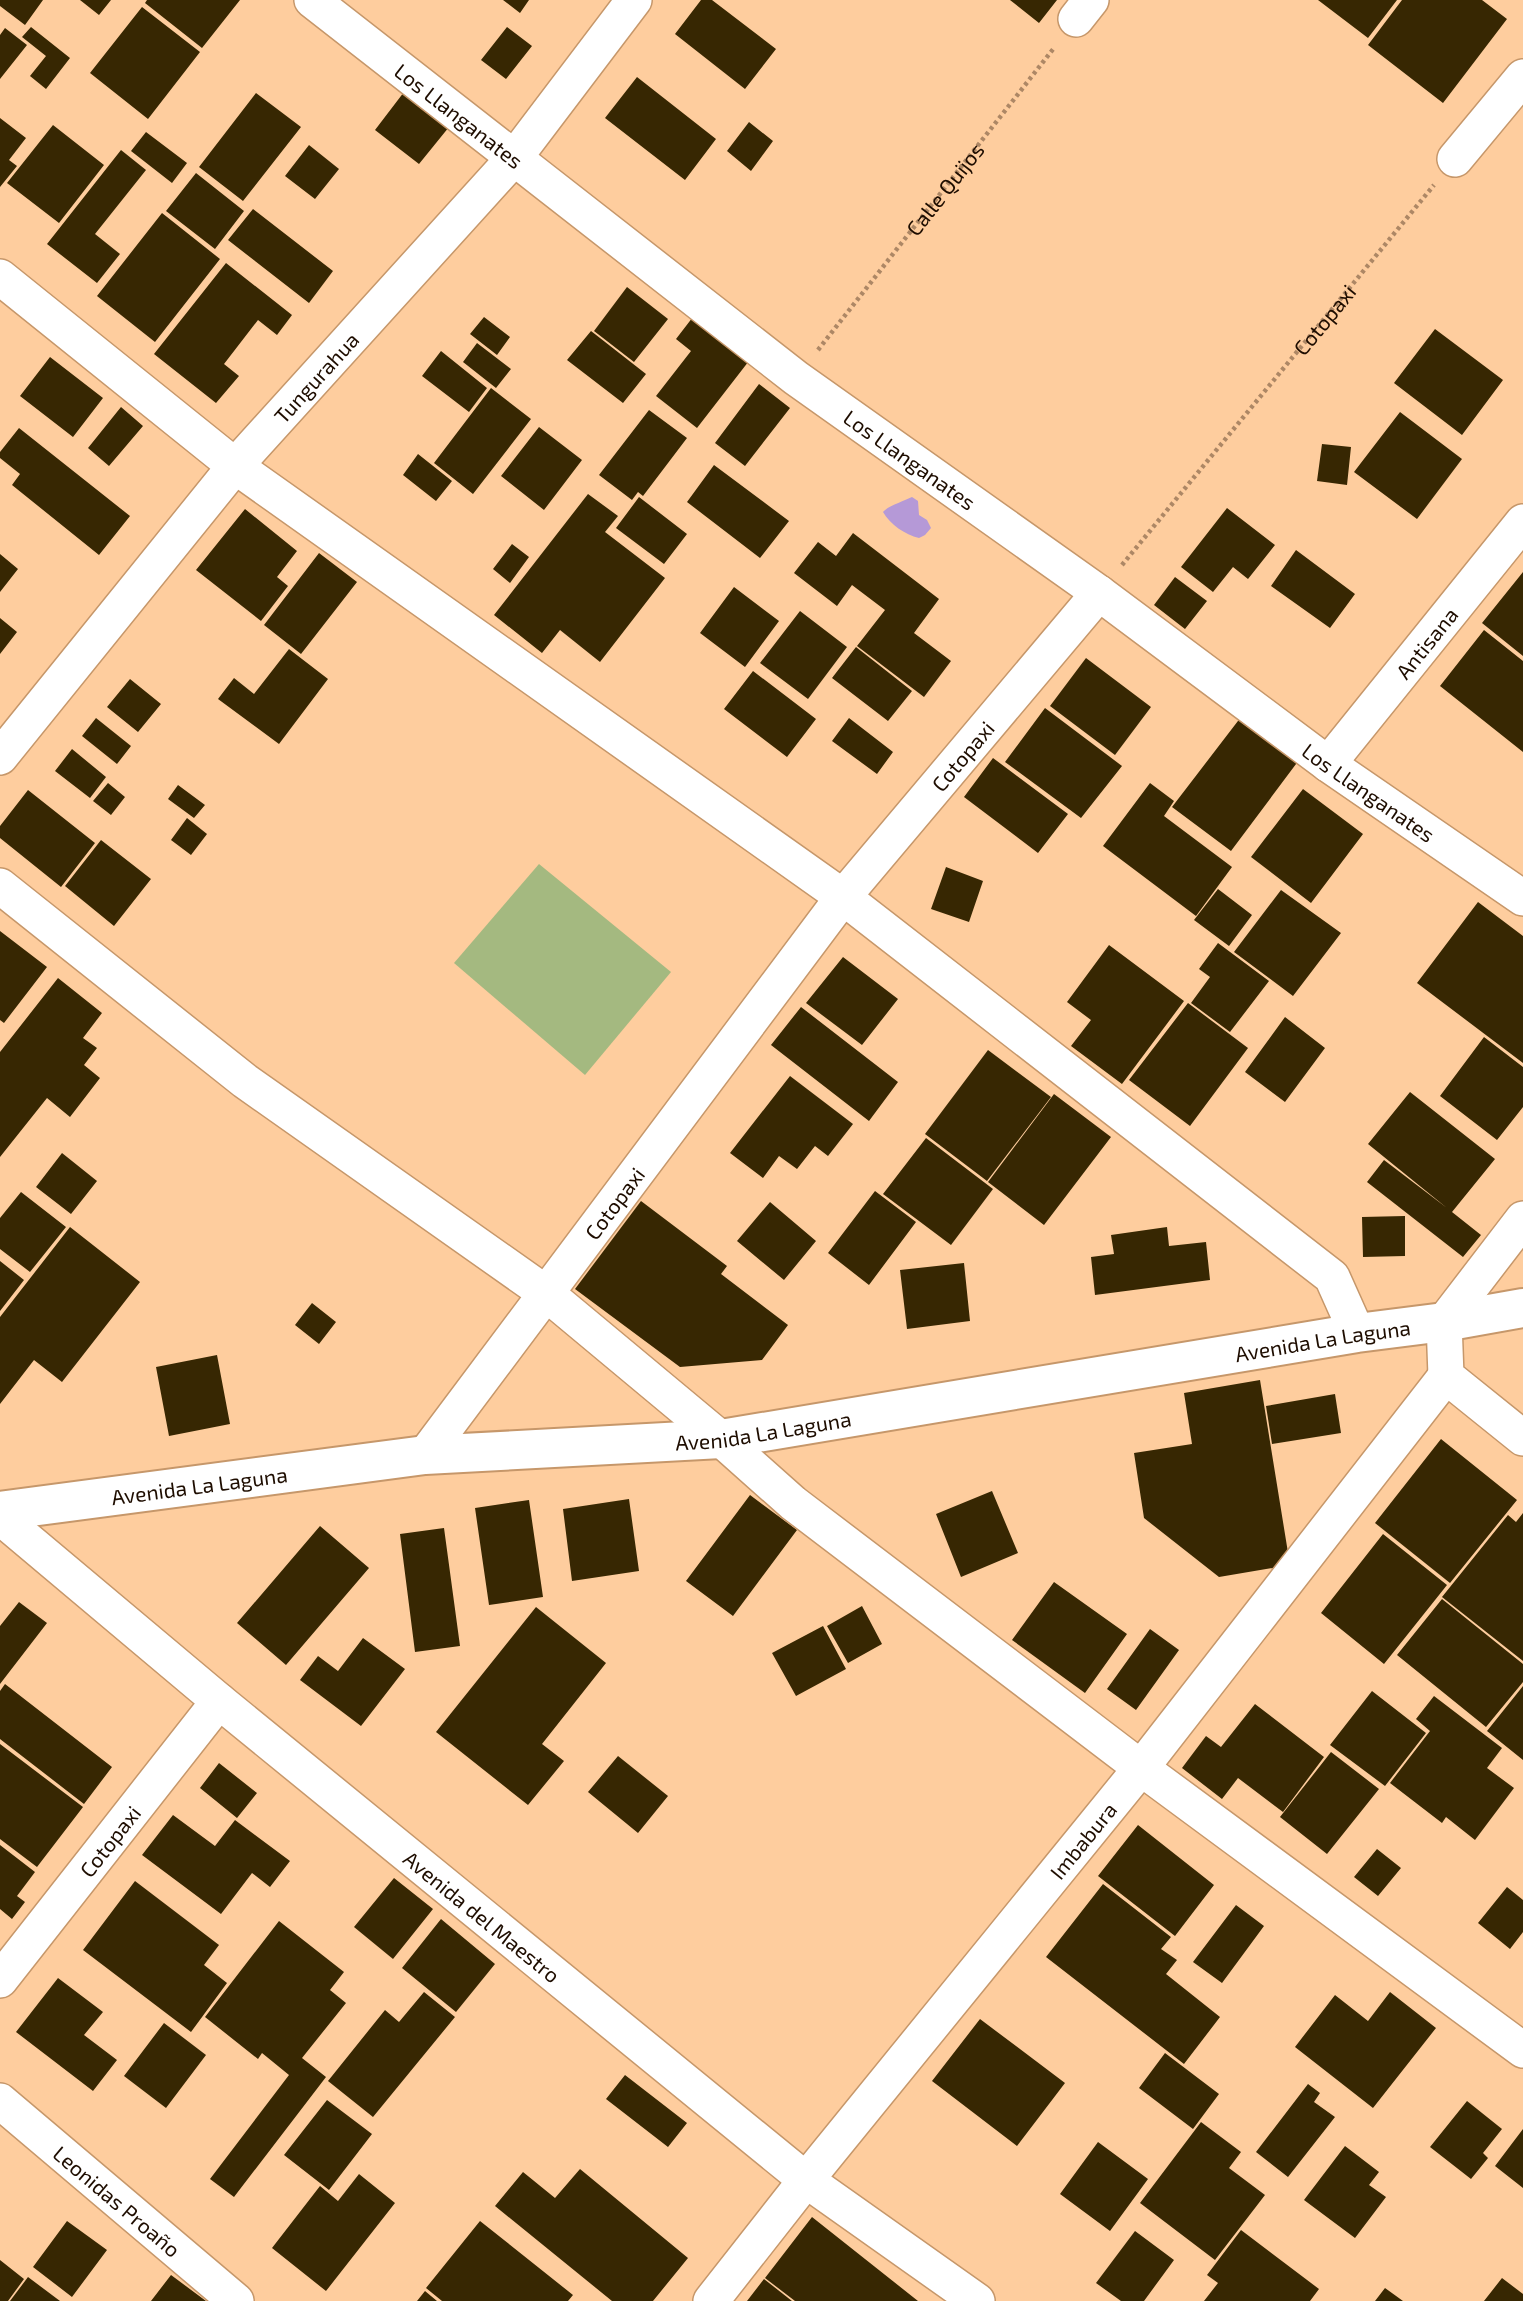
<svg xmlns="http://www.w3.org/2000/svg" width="1523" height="2301" font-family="'Exo 2',sans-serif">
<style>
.green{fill:#a4b980}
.water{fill:#b599d7}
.building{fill:#372702}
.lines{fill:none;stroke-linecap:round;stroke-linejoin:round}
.street-casing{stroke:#c6976a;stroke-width:38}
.secondary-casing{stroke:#c6976a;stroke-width:42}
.path{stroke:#ad8765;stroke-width:4.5;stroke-dasharray:3.5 3.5;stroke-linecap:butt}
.street{stroke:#fff;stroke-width:35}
.secondary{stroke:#fff;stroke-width:38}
.labels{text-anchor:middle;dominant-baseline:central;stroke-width:7;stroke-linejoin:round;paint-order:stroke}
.street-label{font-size:21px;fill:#1e0d00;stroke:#fddfc3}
</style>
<rect width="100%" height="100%" fill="#fecd9e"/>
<path class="green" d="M539 864 671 972 585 1075 454 963Z"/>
<path class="water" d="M912 497 918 501 919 515 927 520 931 528 925 535 919 538C905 535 890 524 883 512 888 506 904 501 912 497Z"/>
<path class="building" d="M0 0H43L25 25 0 6Z
M80 0H111L99 15Z
M147 0H240L202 48 145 3Z
M503 0H529L520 13Z
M701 0H712L776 49 745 89 675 34Z
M1010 0H1057L1039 23Z
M1318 0H1397L1368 38Z
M1402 0H1482L1507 19 1443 103 1368 45Z
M142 7 200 52 148 119 90 73Z
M31 27 70 58 46 89 30 76 46 56 22 37Z
M507 27 532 46 506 79 481 60Z
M5 28 27 45 0 79V35Z
M637 77 716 139 685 180 605 118Z
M404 92 449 127 419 164 375 130Z
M256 93 301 127 243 201 199 167Z
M0 118 26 138 9 160 17 166 0 187Z
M749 122 773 141 751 171 727 151Z
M53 125 104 165 59 223 7 183Z
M146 132 187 163 172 183 131 151Z
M309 145 339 169 315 199 285 176Z
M121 150 146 170 95 234 120 254 97 283 47 244Z
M196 173 244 211 215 249 166 211Z
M253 209 333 271 309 303 228 240Z
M162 213 220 259 155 342 97 296Z
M226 263 292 315 277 335 258 320 224 364 239 376 216 403 154 354Z
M627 287 668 319 634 362 594 331Z
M696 313 752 357 697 428 656 396 691 351 676 339Z
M484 317 510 337 497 355 470 334Z
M1435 329 1503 380 1462 435 1394 383Z
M591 331 646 374 623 403 567 360Z
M477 343 511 369 496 388 463 362Z
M441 351 487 388 469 412 422 376Z
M50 357 103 398 73 437 20 396Z
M759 384 790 408 745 466 715 443Z
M491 388 531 419 473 494 434 463Z
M121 407 143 426 109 466 88 448Z
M649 410 687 438 643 496 638 492 632 500 599 475Z
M1400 412 1462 459 1417 519 1354 472Z
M539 427 582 460 544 510 501 476Z
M19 428 130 516 99 555 12 485 20 474 0 458V452Z
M1322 444 1351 447 1347 485 1317 481Z
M418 454 452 481 436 501 403 475Z
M714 465 789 521 760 558 687 502Z
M588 494 618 516 605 532 665 578 600 662 560 630 542 653 494 615Z
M639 497 687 534 664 564 616 528Z
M1227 508 1275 545 1248 579 1233 567 1213 592 1181 567Z
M245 509 297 551 277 577 288 586 261 621 196 570Z
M853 533 939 599 914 633 951 661 924 697 857 646 885 610 852 585 837 606 794 573 818 542 836 556Z
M512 544 529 557 510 583 493 569Z
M1296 550 1355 594 1330 628 1271 586Z
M319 553 357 582 301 654 264 625Z
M0 554 18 569 0 592Z
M1523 572V656L1482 623Z
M1175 577 1207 601 1185 629 1154 605Z
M734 587 779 621 745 667 700 633Z
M800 611 847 647 808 699 760 663Z
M0 618 17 632 0 654Z
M1484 630 1523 661V752L1440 686Z
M856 647 912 691 888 721 832 678Z
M289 649 328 679 279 744 218 699 234 678 254 694Z
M1086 658 1151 707 1115 755 1050 706Z
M753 671 816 719 787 757 724 709Z
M130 679 161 704 138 732 107 707Z
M1045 708 1122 766 1081 818 1005 762Z
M1241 717 1299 760 1231 851 1172 807Z
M96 718 131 746 117 764 82 736Z
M849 718 893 752 877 774 832 741Z
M72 749 106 777 90 798 55 771Z
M993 758 1068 814 1038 853 964 797Z
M108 783 125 797 111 815 93 801Z
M1150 783 1174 801 1164 816 1232 867 1196 916 1103 846Z
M178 785 205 805 194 818 168 799Z
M1303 789 1363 834 1311 903 1251 857Z
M28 790 95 843 61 887 0 838V826Z
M187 818 207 834 191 855 171 840Z
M101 840 151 879 114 926 65 886Z
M946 867 983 881 969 922 931 909Z
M1218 889 1252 915 1229 946 1194 920Z
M1281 890 1341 933 1293 996 1234 952Z
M1478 902 1523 936V1063L1417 983Z
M0 931 47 967 4 1023 0 1020Z
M1218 943 1269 981 1230 1032 1191 1003 1210 977 1199 969Z
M1109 945 1184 1001 1122 1084 1071 1046 1091 1020 1067 1002Z
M843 957 898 999 862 1045 806 1003Z
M58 978 102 1013 83 1038 97 1048 84 1065 100 1078 70 1117 47 1098 0 1157V1052Z
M1188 1003 1248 1048 1190 1126 1129 1080Z
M801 1007 898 1082 869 1121 771 1045Z
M1285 1017 1325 1048 1285 1102 1245 1072Z
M1484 1037 1523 1067V1107L1497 1140 1440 1096Z
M988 1050 1051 1097 987 1181 925 1134Z
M790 1076 853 1124 828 1156 815 1146 797 1169 779 1156 763 1178 730 1153Z
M1410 1092 1495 1159 1452 1212 1481 1235 1463 1257 1367 1182 1384 1160 1447 1208 1368 1144Z
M1054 1094 1111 1137 1044 1225 988 1182Z
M926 1138 993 1189 951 1245 883 1194Z
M62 1153 97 1181 71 1214 36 1187Z
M875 1191 916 1222 869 1285 828 1253Z
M21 1192 66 1227 30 1272 0 1249V1218Z
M641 1201 727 1266 721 1274 788 1325 762 1360 680 1367 575 1289Z
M770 1202 816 1241 784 1280 737 1241Z
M1405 1216V1256L1363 1257 1362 1217Z
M70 1227 140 1282 62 1382 34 1360 0 1404V1317Z
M1167 1227 1169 1246 1206 1242 1210 1280 1095 1295 1091 1257 1114 1254 1111 1235Z
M0 1261 24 1280 0 1311Z
M964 1263 970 1321 907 1329 900 1270Z
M312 1303 336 1322 319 1344 295 1325Z
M217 1355 230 1424 169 1436 156 1367Z
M1260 1380 1290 1565 1219 1577 1144 1518 1134 1453 1192 1444 1184 1393Z
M1335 1394 1341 1433 1272 1444 1266 1406Z
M1441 1439 1517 1500 1450 1583 1375 1523Z
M992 1491 1018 1553 961 1577 936 1514Z
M750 1495 797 1530 733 1616 686 1581Z
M629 1499 639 1571 572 1581 563 1509Z
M529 1500 543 1597 489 1605 475 1508Z
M1523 1513V1661L1442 1597 1508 1515 1516 1522Z
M320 1526 369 1568 286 1665 237 1623Z
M444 1528 460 1646 415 1652 400 1534Z
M1383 1534 1447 1585 1384 1664 1321 1613Z
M1054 1582 1127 1634 1085 1693 1012 1640Z
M1442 1599 1523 1664V1682L1486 1727 1397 1655Z
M19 1602 47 1623 0 1684V1626Z
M862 1606 882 1644 848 1663 827 1626Z
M536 1607 606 1663 542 1744 564 1761 528 1805 436 1732Z
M823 1626 846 1669 796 1696 772 1653Z
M1150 1629 1179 1650 1136 1710 1107 1689Z
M363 1638 405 1669 361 1726 300 1680 318 1656 338 1671Z
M5 1684 112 1767 84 1804 0 1739V1691Z
M1523 1686V1760L1487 1731Z
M1372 1691 1426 1733 1385 1786 1330 1745Z
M1434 1696 1502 1748 1487 1768 1514 1788 1475 1840 1446 1817 1442 1823 1390 1783 1430 1731 1416 1719Z
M1255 1704 1324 1757 1283 1812 1238 1778 1222 1799 1182 1768 1206 1736 1221 1747Z
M0 1744 83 1807 37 1867 0 1839Z
M1331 1752 1379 1789 1327 1854 1280 1817Z
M618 1756 668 1796 638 1833 588 1792Z
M219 1763 257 1793 237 1818 200 1788Z
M173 1815 215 1846 235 1820 290 1861 270 1887 252 1873 221 1914 142 1855Z
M1138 1825 1214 1885 1175 1936 1098 1876Z
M0 1845 35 1872 17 1896 25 1902 12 1919 0 1909Z
M1377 1849 1401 1868 1378 1896 1354 1877Z
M394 1878 433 1909 393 1959 354 1927Z
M135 1881 219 1945 204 1965 227 1983 191 2032 83 1950Z
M1103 1884 1171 1937 1161 1949 1177 1960 1166 1974 1220 2017 1184 2064 1046 1957Z
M1507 1887 1523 1900V1932L1510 1949 1478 1923Z
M1236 1905 1264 1926 1222 1983 1193 1962Z
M441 1919 495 1964 456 2012 402 1968Z
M279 1921 344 1972 330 1990 346 2003 302 2058 326 2077 234 2197 210 2179 289 2075 262 2053 258 2059 205 2017Z
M58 1978 103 2012 84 2035 117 2060 93 2091 16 2032Z
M424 1992 455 2017 373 2117 328 2081 385 2010 399 2022Z
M1390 1992 1436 2028 1373 2108 1295 2047 1335 1995 1368 2021Z
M980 2019 1065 2083 1017 2146 932 2081Z
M164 2023 206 2055 166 2108 124 2076Z
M1165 2053 1219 2094 1193 2129 1139 2088Z
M625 2075 687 2123 668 2147 606 2099Z
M1308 2084 1320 2093 1314 2102 1335 2117 1288 2177 1256 2152Z
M327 2100 372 2134 329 2190 284 2155Z
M1467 2101 1502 2129 1483 2153 1488 2158 1471 2179 1430 2147Z
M1201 2122 1241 2152 1229 2168 1265 2195 1215 2260 1140 2203Z
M1523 2129V2188L1495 2166Z
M1098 2142 1148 2179 1110 2231 1060 2194Z
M1345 2146 1379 2172 1369 2185 1386 2197 1355 2238 1304 2200Z
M580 2169 688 2258 653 2301H612L495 2206 523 2172 555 2198Z
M359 2174 395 2203 326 2291 272 2248 320 2186 338 2201Z
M812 2217 918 2301H795L765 2278Z
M67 2221 107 2250 72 2297 33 2267Z
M480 2221 573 2295 568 2301H442L426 2288Z
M1241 2230 1319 2289 1310 2301H1204L1218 2283 1207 2275Z
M1135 2231 1174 2260 1144 2301H1121L1096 2283Z
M0 2260 24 2279 8 2301H0Z
M171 2275 206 2301H151Z
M28 2277 60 2301H10Z
M1502 2278 1523 2294V2301H1484Z
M764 2279 792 2301H747Z
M1385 2288 1403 2301H1375Z
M425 2291 437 2301H417Z"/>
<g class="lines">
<defs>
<g id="street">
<path id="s3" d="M312 0 796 378 1099 593 1328 764 1523 898"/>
<path d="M1076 19 1091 0"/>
<path d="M1455 159 1523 77"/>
<path d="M0 277 235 466 843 897 1332 1277 1357 1333"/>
<path id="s4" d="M0 757 235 466 515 157 634 0"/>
<path id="s5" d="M1328 764 1523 522"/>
<path d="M0 886 245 1081 547 1294 721 1439 793 1503 1141 1768 1523 2050"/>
<path d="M1523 1219 1444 1322 1446 1376 1523 1438"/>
<path id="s6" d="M425 1455 843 897 1099 593"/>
<path id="s7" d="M0 1517 219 1701 806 2180 977 2301"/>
<path id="s8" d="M0 1980 219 1701"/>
<path id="s9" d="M0 2101 236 2301"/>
<path id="s10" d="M711 2301 806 2180 1141 1768 1446 1376"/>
</g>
<g id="secondary">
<path id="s11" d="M0 1511 425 1455 721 1439 1357 1333 1444 1322 1523 1308"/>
</g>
</defs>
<use href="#street" class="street-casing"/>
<use href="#secondary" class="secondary-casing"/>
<g class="path">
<path id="s1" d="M818 350 1054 48"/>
<path id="s2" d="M1122 565 1434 185"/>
</g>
<use href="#street" class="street"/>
<use href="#secondary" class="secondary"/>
</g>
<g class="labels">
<g class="street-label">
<text stroke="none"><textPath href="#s3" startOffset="187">Los Llanganates</textPath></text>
<text stroke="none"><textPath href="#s1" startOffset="205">Calle Quijos</textPath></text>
<text stroke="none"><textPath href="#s2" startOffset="318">Cotopaxi</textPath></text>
<text stroke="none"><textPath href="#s4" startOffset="494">Tungurahua</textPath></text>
<text stroke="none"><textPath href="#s3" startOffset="754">Los Llanganates</textPath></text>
<text stroke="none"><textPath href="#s5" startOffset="156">Antisana</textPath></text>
<text stroke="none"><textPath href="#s6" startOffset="882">Cotopaxi</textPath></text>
<text stroke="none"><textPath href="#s3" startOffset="1321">Los Llanganates</textPath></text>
<text stroke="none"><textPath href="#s6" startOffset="315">Cotopaxi</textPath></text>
<text stroke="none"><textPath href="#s11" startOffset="1335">Avenida La Laguna</textPath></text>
<text stroke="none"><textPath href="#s11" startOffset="768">Avenida La Laguna</textPath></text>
<text stroke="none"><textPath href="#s11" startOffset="201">Avenida La Laguna</textPath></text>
<text stroke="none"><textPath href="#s8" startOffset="177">Cotopaxi</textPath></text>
<text stroke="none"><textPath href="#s10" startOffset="592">Imbabura</textPath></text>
<text stroke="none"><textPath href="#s7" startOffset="626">Avenida del Maestro</textPath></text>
<text stroke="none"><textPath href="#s9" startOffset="154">Leonidas Proaño</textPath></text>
</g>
</g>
</svg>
